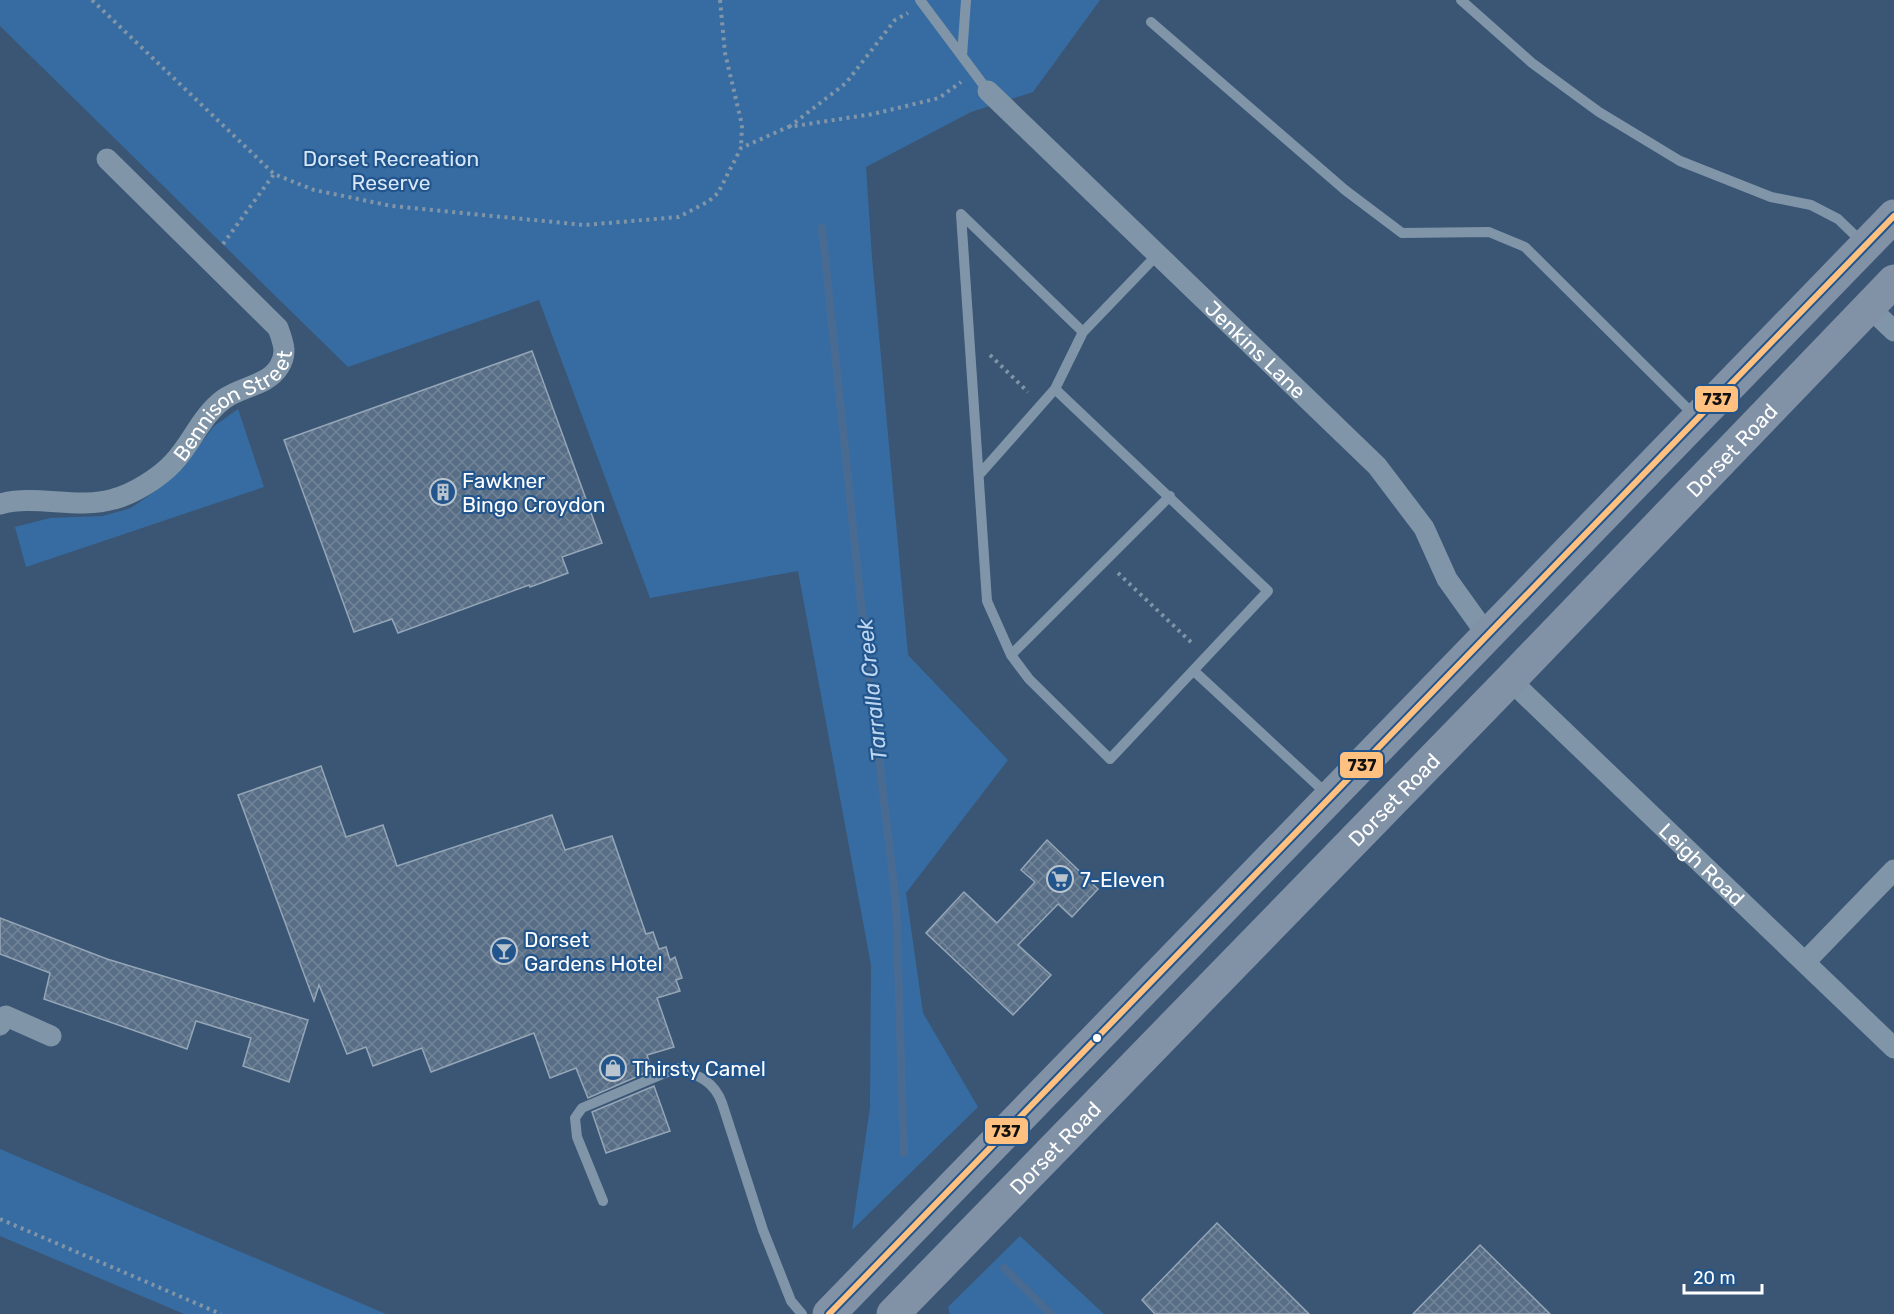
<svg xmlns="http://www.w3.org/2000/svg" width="1894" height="1314" font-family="Rubik,sans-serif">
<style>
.park{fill:#376ca2}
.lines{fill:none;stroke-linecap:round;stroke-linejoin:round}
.stream{stroke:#496b91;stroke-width:8}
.building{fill:url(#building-cross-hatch);stroke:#95a6b7;stroke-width:1.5}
.path{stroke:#8195a8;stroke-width:4;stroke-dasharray:3 4.5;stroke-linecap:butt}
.lane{stroke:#8195a8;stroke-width:10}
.street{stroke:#8195a8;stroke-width:21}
.primary{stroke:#8192a7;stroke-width:33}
.bus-1-casing{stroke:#22558c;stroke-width:10}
.bus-1{stroke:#ffc080;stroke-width:6}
.bus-dot{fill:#fff;stroke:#22558c;stroke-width:2}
.labels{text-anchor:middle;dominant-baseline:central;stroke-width:4.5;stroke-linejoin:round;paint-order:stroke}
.park-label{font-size:21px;fill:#d5e7f8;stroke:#22558c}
.street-label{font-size:21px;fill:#fff;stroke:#22558c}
.poi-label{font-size:21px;fill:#fff;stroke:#22558c;text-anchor:start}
.water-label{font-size:22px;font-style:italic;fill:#bdd7f2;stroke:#22558c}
.line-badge{stroke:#22558c;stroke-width:2}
.pale-badge-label{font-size:16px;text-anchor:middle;font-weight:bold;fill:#111}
</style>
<defs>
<pattern id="building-cross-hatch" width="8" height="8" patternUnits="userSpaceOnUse" patternTransform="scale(1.5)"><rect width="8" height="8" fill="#586e86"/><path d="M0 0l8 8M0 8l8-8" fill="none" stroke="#718498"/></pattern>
</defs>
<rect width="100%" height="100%" fill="#3a5674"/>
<path class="park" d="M0 0H1100L1033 92 971 112 866 167 872 258 908 655 1008 760 906 893 923 1013 978 1107 852 1230 870 1108 871 965 798 571 650 598 539 300 348 367 0 26Z
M238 409 264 487 26 567 15 527 50 518 103 516 131 508 151 494 184 467 213 427Z
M0 1149 386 1314H184L0 1236Z
M1020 1236 1104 1314H950L948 1307Z"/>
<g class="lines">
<path class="stream" d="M822 228 861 604 896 903 904 1153
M1004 1268 1051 1314"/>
</g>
<path class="building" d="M532 351 602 543 562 557 568 573 530 587 529 585 398 633 392 619 354 632 284 440Z
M321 766 346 837 383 825 397 866 552 815 565 850 612 836 646 934 653 932 659 949 666 947 670 960 675 957 682 978 676 980 680 991 657 998 674 1047 647 1055 652 1070 588 1098 576 1068 550 1078 534 1033 431 1072 422 1048 373 1066 366 1047 347 1054 319 985 314 1001 238 795Z
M1047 840 1098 889 1072 917 1058 904 1018 945 1051 975 1013 1015 926 933 964 892 997 923 1035 882 1021 870Z
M0 918 107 959 308 1020 289 1082 243 1066 251 1038 196 1021 187 1049 44 999 50 973 0 954Z
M654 1086 670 1131 606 1153 592 1112Z
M1217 1223 1309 1314H1155L1142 1300Z
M1480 1245 1550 1314H1413Z"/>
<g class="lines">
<path class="path" d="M92 0 274 174 314 190 392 206 584 225 679 217 709 201 718 193 741 148 788 127 873 114 939 98 961 82
M720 0 725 53 742 125 741 148
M789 127 846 83 895 20 908 13
M223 244 274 174
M990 355 1028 392
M1118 573 1193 644
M0 1219 221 1314"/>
<path class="lane" d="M920 0 988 91
M1461 0 1532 63 1599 112 1680 161 1771 197 1811 205 1838 219 1863 243
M1151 22 1345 190 1402 233 1489 232 1525 247 1696 417
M962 56 966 0
M1055 389 1268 591 1110 759 1029 679 1011 655 987 601 961 214 1083 332
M979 475 1055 389 1083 332 1157 255
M1011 655 1170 496
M1194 671 1328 795
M603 1201 577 1137 575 1118 582 1108 677 1068C698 1075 714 1081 722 1103L763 1230 791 1301 802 1314"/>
<g class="street">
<path id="s1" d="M988 91 1377 466 1424 528 1447 579 1487 635"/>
<path d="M1869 307 1894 331"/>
<path id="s2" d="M0 504C37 494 76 510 114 499 133 494 159 478 173 463 192 443 201 416 224 399 242 386 267 386 279 367 288 353 283 342 278 328L107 159"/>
<path id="s3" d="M1510 680 1894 1048"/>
<path d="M1805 962 1894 870"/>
<path d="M0 1025 6 1016 51 1036"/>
</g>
<g class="primary">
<path d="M829 1314 1894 216"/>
<path id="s4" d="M893 1314 1510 680 1894 281"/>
</g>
<defs>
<path id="bus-1" d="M829 1314 1894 216"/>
</defs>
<use href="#bus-1" class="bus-1-casing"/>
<use href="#bus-1" class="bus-1"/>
</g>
<defs>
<symbol id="building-ring" viewBox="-11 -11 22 22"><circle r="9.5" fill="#22558c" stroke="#bac4ce" stroke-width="1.5"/><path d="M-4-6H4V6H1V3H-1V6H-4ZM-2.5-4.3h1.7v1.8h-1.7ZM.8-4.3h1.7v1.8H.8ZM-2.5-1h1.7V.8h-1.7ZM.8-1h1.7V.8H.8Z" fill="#bac4ce"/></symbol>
<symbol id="supermarket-ring" viewBox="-11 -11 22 22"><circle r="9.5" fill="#22558c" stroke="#bac4ce" stroke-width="1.5"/><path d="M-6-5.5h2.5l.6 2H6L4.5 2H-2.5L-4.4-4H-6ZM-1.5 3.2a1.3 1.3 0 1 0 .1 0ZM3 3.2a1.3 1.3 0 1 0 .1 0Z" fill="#bac4ce"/></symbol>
<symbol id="bar-ring" viewBox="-11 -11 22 22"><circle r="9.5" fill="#22558c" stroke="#bac4ce" stroke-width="1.5"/><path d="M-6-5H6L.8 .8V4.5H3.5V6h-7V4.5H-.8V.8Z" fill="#bac4ce"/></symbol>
<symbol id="shop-ring" viewBox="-11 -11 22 22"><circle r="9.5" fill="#22558c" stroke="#bac4ce" stroke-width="1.5"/><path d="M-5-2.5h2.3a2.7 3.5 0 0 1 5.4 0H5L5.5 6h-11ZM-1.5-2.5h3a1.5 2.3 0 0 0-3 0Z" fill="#bac4ce"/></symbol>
</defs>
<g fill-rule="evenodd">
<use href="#building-ring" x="428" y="477" width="30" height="30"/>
<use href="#supermarket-ring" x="1045" y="864" width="30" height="30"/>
<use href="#bar-ring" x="489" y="936" width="30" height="30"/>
<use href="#shop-ring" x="598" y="1053" width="30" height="30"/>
</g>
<circle class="bus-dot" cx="1097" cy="1038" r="5"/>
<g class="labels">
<g class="park-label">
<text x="391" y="158">Dorset Recreation<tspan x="391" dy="24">Reserve</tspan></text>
</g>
<g class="street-label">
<text stroke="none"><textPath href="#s1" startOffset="372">Jenkins Lane</textPath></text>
<text stroke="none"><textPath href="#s2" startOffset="270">Bennison Street</textPath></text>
<text stroke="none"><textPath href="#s4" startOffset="1204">Dorset Road</textPath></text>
<text stroke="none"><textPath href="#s4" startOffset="718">Dorset Road</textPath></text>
<text stroke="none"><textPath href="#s3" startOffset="266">Leigh Road</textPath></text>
<text stroke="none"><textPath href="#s4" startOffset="232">Dorset Road</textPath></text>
</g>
<g class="poi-label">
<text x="462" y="480">Fawkner<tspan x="462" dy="24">Bingo Croydon</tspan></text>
<text x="1080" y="879">7-Eleven</text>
<text x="524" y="939">Dorset<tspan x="524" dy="24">Gardens Hotel</tspan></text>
<text x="632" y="1068">Thirsty Camel</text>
</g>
<g class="water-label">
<text transform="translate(872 690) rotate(-96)">Tarralla Creek</text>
</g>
</g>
<g class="line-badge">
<rect x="1694" y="385" width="45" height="28" rx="6" fill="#ffc080"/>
<rect x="1339" y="751" width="45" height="28" rx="6" fill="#ffc080"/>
<rect x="984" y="1117" width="45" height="28" rx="6" fill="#ffc080"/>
</g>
<g class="pale-badge-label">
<text x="1717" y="405">737</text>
<text x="1362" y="771">737</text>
<text x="1006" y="1137">737</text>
</g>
<path d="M1684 1284v9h78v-9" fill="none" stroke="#ffffff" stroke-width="3"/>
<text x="1693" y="1284" font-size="18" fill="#ffffff" stroke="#22558c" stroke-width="4.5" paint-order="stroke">20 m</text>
</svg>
